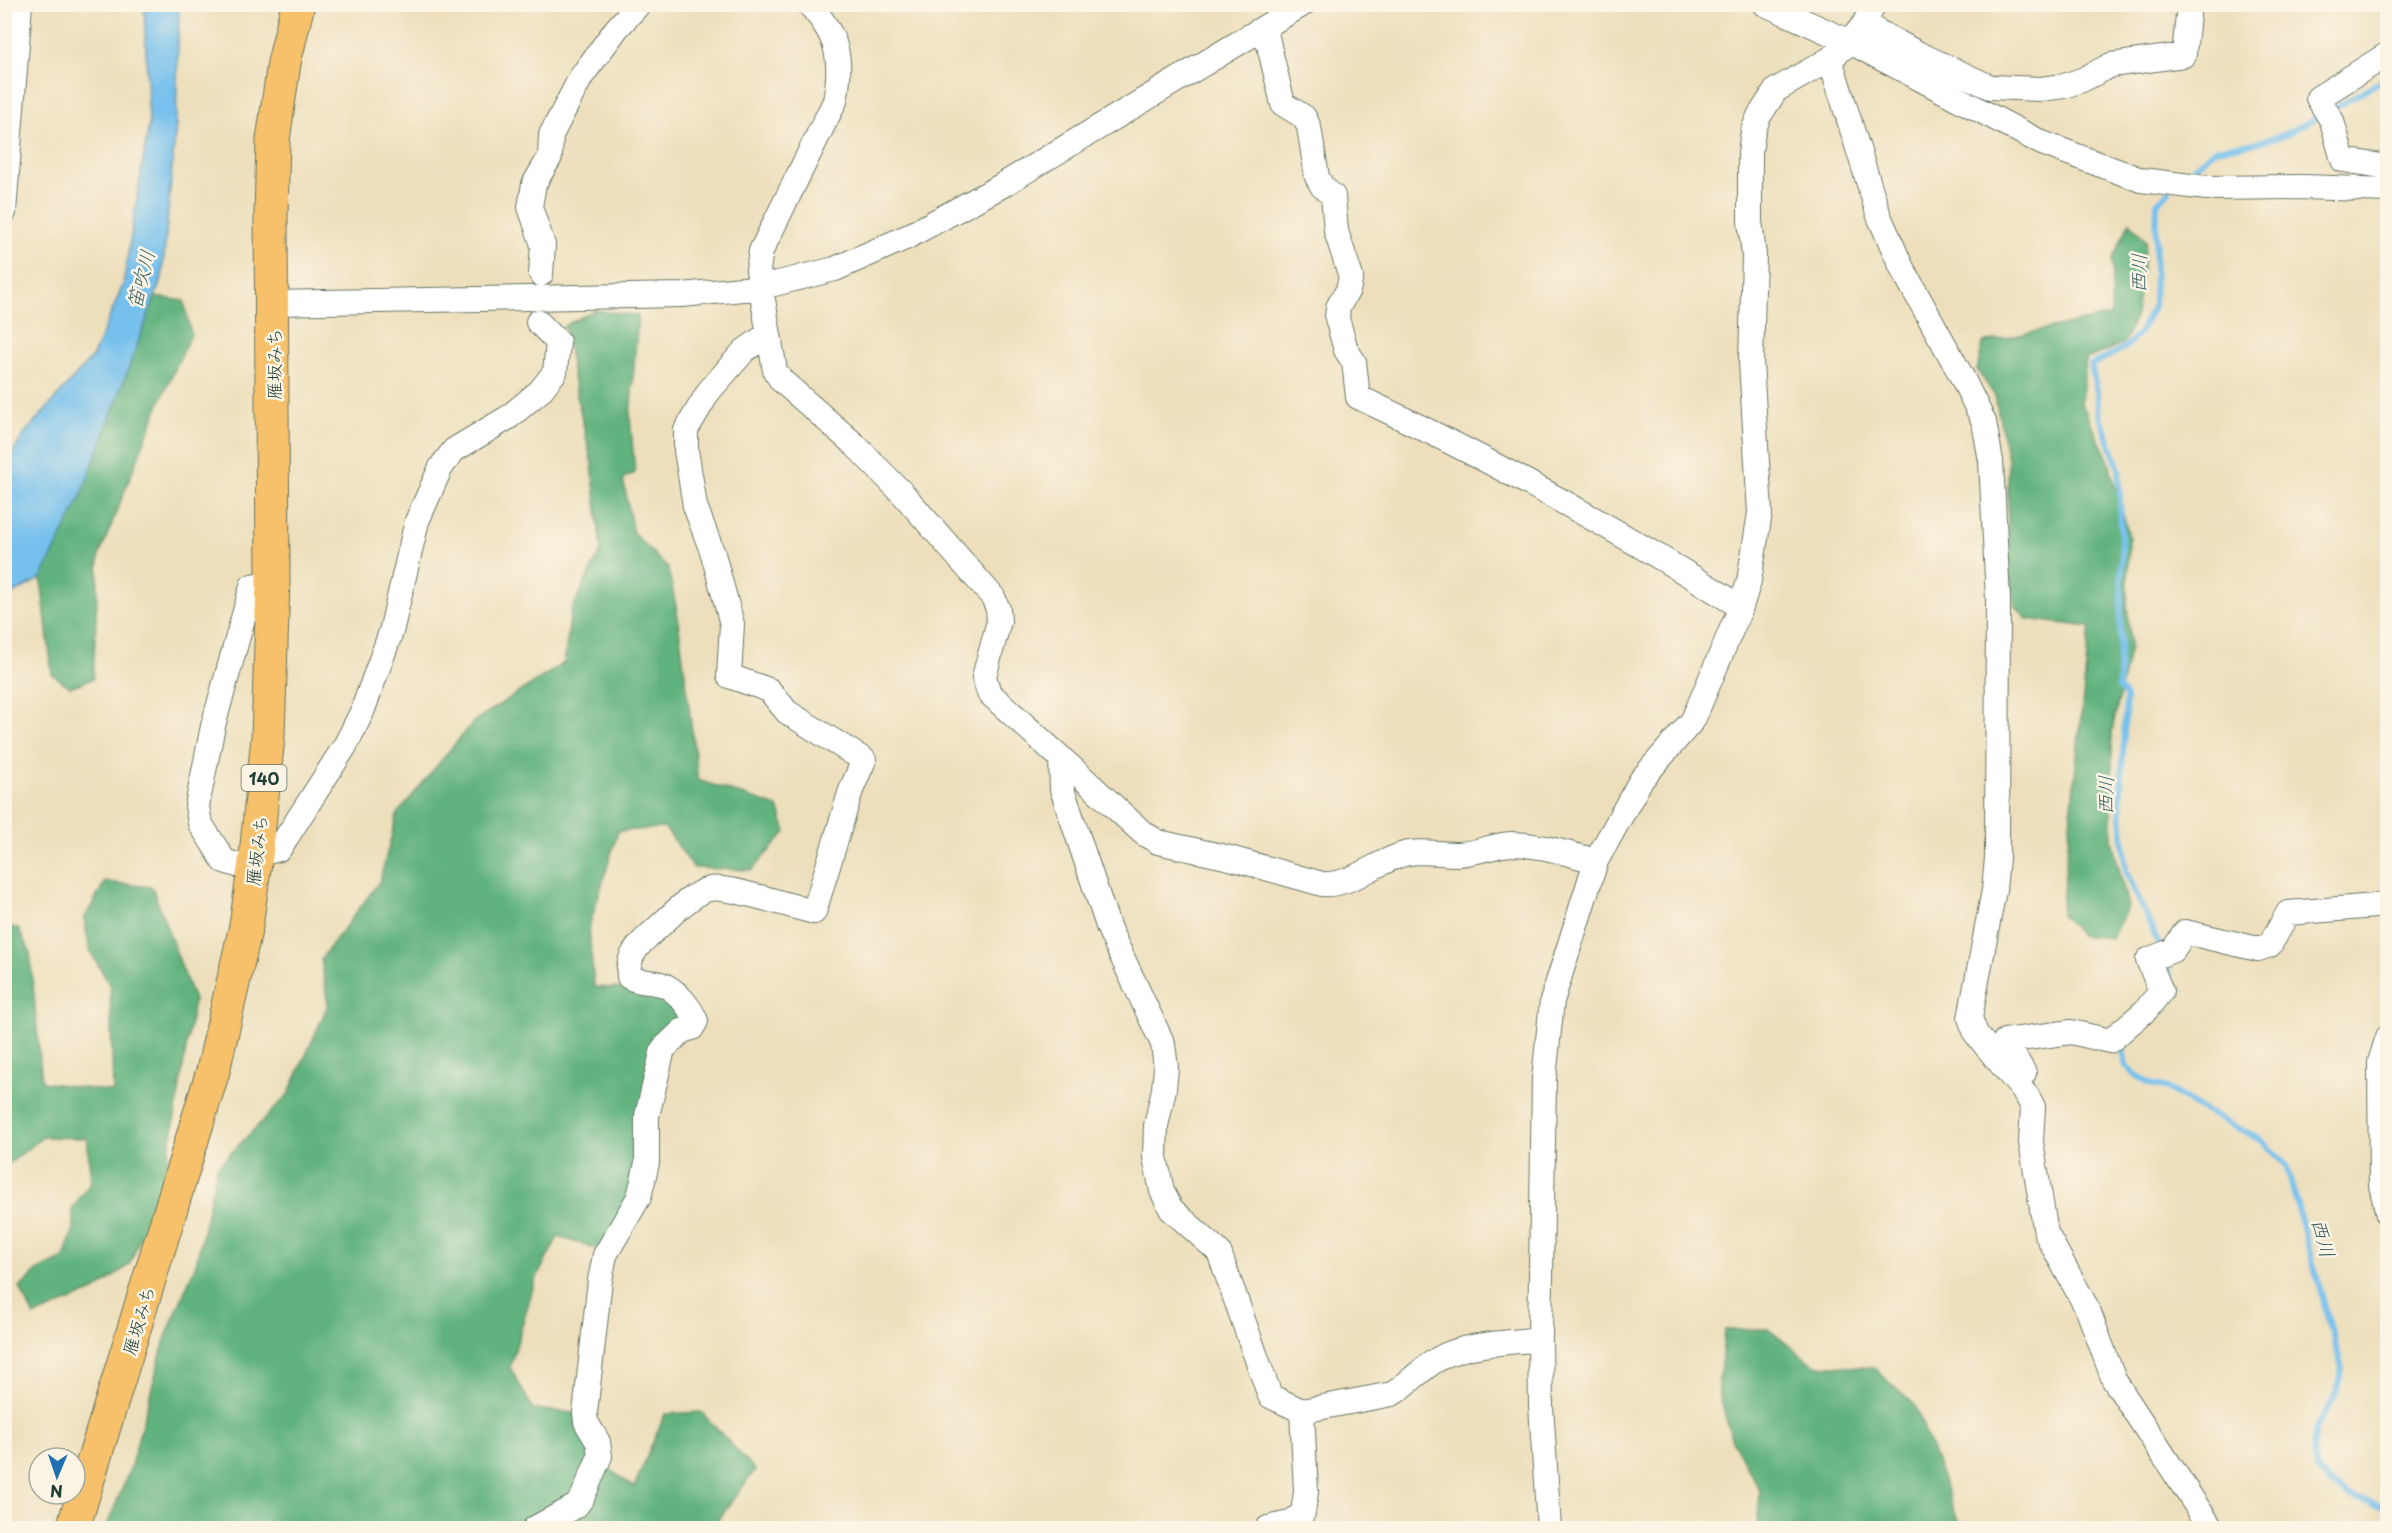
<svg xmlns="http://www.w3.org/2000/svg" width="2392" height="1533" font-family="'Playpen Sans','Klee One',sans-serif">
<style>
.forest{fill:#61b27e;stroke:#407859;stroke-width:1.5}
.water{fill:#74c0ed;stroke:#4a7e90;stroke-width:1.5}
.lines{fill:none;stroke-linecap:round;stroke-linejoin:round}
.stream{stroke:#74c0ed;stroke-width:6}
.minor-casing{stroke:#677664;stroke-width:26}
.highway-casing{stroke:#677664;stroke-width:35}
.minor{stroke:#fff;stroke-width:24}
.highway{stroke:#f6c16b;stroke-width:33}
.labels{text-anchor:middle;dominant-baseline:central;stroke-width:5;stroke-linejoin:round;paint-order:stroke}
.shield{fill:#fcf5e5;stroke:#617469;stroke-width:1.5}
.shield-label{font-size:16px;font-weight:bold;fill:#1f3d34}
.street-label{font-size:18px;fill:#1f3d34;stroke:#fcf5e5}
.water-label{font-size:20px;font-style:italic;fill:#345e62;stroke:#fcf5e5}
</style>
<rect width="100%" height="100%" fill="#fcf5e5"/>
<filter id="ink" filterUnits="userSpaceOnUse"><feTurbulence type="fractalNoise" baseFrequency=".0167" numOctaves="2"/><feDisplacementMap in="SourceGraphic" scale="12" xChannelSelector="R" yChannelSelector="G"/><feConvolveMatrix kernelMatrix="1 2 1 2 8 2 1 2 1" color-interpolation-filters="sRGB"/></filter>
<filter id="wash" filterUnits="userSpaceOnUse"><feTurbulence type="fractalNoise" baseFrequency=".008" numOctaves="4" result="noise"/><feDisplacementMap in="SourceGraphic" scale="24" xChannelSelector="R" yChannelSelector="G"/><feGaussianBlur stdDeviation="1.35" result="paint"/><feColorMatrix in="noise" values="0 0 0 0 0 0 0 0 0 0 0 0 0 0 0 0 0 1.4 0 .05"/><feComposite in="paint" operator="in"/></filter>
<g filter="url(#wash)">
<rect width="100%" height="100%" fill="#eddfbc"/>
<path class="forest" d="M2130 222 2146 241 2136 315 2124 343 2086 359 2081 402 2108 459 2129 537 2127 605 2130 646 2112 731V840L2128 906 2112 938 2080 935 2061 914 2090 627 2027 619 2015 606 2008 563V460L1995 396 1977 370 1983 343 2111 315 2112 260Z
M155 297 184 301 191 334 160 402 99 556 93 679 70 687 52 674 41 578 79 501Z
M595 310 638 316 630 417 635 473 623 478 633 533 668 568 677 611 698 780 778 807 786 832 752 870 694 868 665 828 618 831 589 927 594 987 668 991 687 1013 661 1038 638 1175 601 1250 558 1237 535 1281 510 1367 533 1409 574 1413 600 1462 634 1487 665 1414 701 1412 755 1470 712 1528H106L130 1469 165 1339 196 1264 217 1167 288 1095 328 1005 321 959 380 881 397 814 474 721 564 663 571 611 601 550 592 464 575 387 564 326Z
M105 882 152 887 194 1000 166 1171 130 1264 96 1290 34 1316 20 1288 38 1270 64 1258 74 1228 72 1209 91 1182 87 1138 43 1137 5 1167V926L18 928 30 952 42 1082 113 1092 110 985 90 951 84 919Z
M1768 1329 1814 1365 1874 1368 1915 1405 1958 1521 1994 1528H1757L1760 1491 1732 1440 1718 1389 1725 1330Z"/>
<path class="water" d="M144 5H179L176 124 162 278 79 501 41 578 5 599V465L25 433 93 356 123 285 149 124Z"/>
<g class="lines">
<path class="stream" d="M2332 109 2388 77
M2183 177 2215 149 2254 143 2284 135 2323 114
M2161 949 2126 871 2120 805 2126 698 2119 688 2122 558 2119 469 2098 411 2097 392 2091 365 2126 347 2140 332 2154 305 2157 203 2169 191
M2152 1019 2165 1008 2174 987 2164 958
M2125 1041 2122 1043 2126 1067 2149 1084 2165 1087 2201 1109 2262 1141 2286 1165 2342 1369 2334 1399 2316 1426 2313 1449 2316 1470C2342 1493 2352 1501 2388 1506"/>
</g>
</g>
<g filter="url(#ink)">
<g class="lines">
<defs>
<path id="minor" d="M809 4C838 36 843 59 835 101L761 251 758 270 775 371 782 381 855 445 904 495 993 597 998 609 999 621 984 677 989 693 1061 758 1062 789 1109 929 1163 1044 1166 1068 1164 1089 1156 1126 1155 1157 1162 1191 1171 1209 1219 1252 1270 1396 1302 1411 1392 1394C1409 1384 1422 1367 1440 1358 1466 1343 1509 1343 1540 1339
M1765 4 1850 42 2042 143 2141 180 2207 188 2304 187 2388 190
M1864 24 1919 54 1990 87 2041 89 2064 86 2082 80 2111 65 2184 55 2189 4
M1265 29 1283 104 1304 117 1309 127 1317 177 1322 186 1333 196 1336 231 1351 277 1348 290 1338 307 1337 318 1346 350 1354 362 1358 397C1490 459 1617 529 1741 607
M2388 54 2318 98 2332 121 2343 160 2388 167
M1830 59 1879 216 1902 268 1960 373 1984 422 1991 461 1998 599 1997 858 1994 890 1970 1018 1976 1034 2026 1094 2033 1107 2031 1142 2046 1233 2088 1310 2114 1380 2211 1528
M4 212 20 4
M541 274 543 245 530 207 534 184 550 157 551 135 581 77 617 28 639 4
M273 303 682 295 762 287 835 269 907 237 1001 186 1303 4
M1061 758 1143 833 1158 842 1230 858 1322 884C1350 886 1372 865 1398 856 1416 849 1438 854 1457 854 1475 854 1493 845 1511 844 1539 844 1568 854 1596 861
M256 855 279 849 345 746 362 712 391 632 417 521 441 467 454 450 509 417 540 391 555 372 558 342 538 322
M254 870 224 861 200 823 197 806 213 726 252 586 273 582
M2388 1037 2380 1062 2381 1185 2388 1215
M2024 1073 2005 1041 2071 1032 2110 1041 2146 1010 2161 991 2148 960 2173 950 2185 932 2258 949 2270 945 2288 913 2388 905
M535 1528 576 1506 582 1498 600 1456 598 1442 586 1422 585 1413 600 1280 605 1255 639 1197 647 1163V1116L663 1049 682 1031 692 1028 696 1021C691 1008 675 988 661 984 650 981 639 983 629 977 626 956 640 943 654 931 668 919 692 892 710 889 728 885 792 907 814 912L851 790 864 760 787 712 769 690 729 676 732 624 713 554 695 506 686 450V430L709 391 744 351 768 334
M1268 1528 1290 1523 1303 1513 1306 1492 1302 1411
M1549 1528 1541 1406 1540 1339 1544 1079 1552 1001 1596 861 1641 780 1693 720 1741 607 1749 581 1760 513 1751 362 1754 256 1750 221V153L1753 131 1759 116 1776 90 1830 59 1850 42 1864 24 1874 4"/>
<path id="highway" d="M73 1528 213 1071 246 926 256 855 268 737 273 582 271 215 273 140 284 63 298 4"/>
</defs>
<use href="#minor" class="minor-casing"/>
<use href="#highway" class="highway-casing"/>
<use href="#minor" class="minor"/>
<use href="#highway" class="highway"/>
</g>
</g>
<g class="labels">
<rect class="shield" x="241.5" y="765" width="45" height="26" rx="4.5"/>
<g class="shield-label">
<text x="264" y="778">140</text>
</g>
<g class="street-label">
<text transform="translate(273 364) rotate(-90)">雁坂みち</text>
<text transform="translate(256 850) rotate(-83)">雁坂みち</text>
<text transform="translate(138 1320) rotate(-73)">雁坂みち</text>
</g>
<g class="water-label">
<text transform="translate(2138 273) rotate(-89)">西川</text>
<text transform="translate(140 279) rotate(-76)">笛吹川</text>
<text transform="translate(2105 795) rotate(-89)">西川</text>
<text transform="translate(2324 1238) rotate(75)">西川</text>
</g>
</g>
<rect width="2392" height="1533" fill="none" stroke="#fcf5e5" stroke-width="24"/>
<g transform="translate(57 1476) rotate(182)"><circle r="28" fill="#fcf5e5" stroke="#a4ab9e" stroke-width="1.5"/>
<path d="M0-4.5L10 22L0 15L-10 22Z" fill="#1f6fb2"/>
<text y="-9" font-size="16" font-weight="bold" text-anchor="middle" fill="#1f3d34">N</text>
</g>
</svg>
